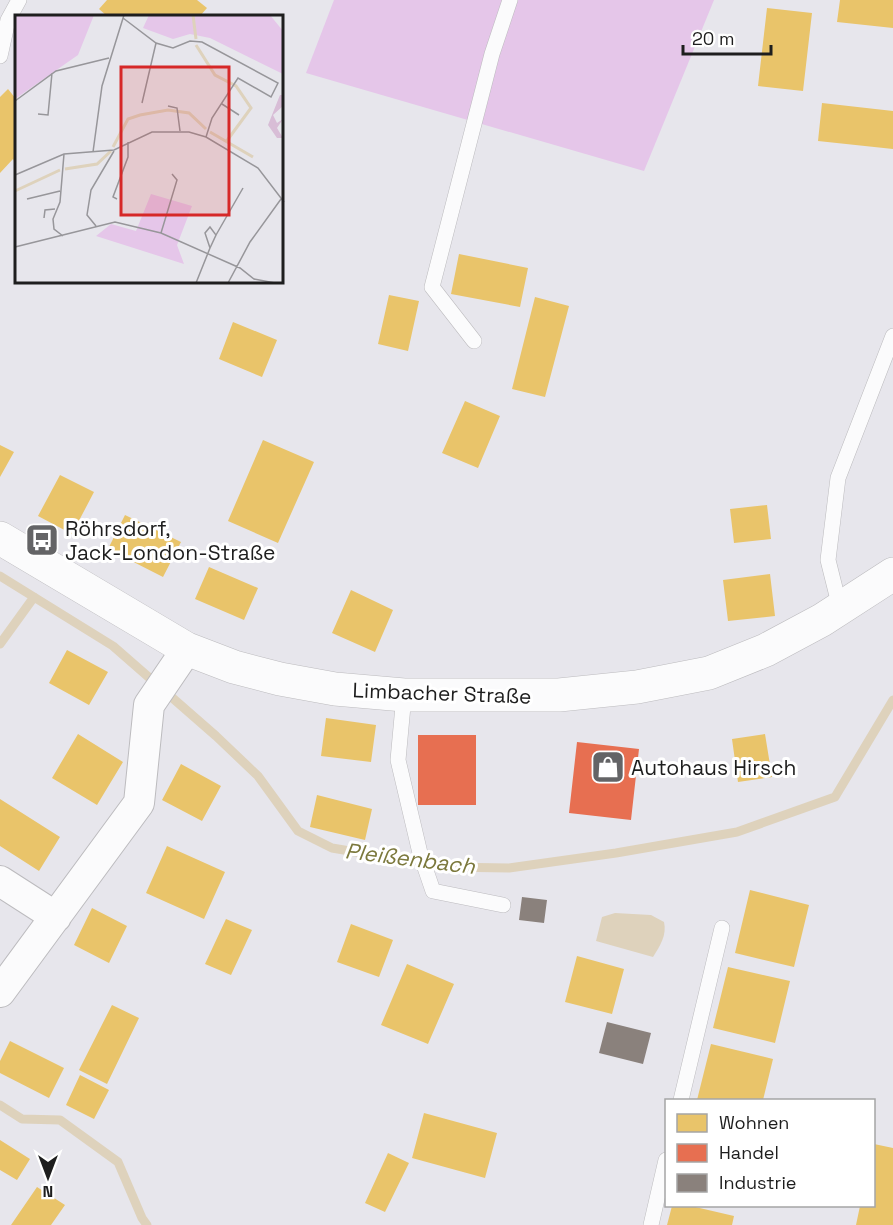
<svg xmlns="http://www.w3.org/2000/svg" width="893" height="1225" font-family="'Space Grotesk',sans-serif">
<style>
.grass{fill:#e5c6e9}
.water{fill:#ded2bc}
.homes{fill:#e9c46a}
.shops{fill:#e76f51}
.industry{fill:#8a817c}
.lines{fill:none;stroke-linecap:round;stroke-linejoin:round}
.stream{stroke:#ded2bc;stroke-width:9}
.service-casing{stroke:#bcbbbe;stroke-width:16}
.minor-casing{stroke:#bcbbbe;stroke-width:32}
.tertiary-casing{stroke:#bcbbbe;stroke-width:34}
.service{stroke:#fbfbfc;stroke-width:15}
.minor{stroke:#fbfbfc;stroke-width:30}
.tertiary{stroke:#fbfbfc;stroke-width:33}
.labels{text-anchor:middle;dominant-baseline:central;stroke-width:6;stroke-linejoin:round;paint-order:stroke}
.poi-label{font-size:21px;fill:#1e1e1e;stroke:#fff;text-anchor:start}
.street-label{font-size:21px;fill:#1e1e1e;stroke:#fff}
.water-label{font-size:22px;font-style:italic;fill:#7b783c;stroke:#fff}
.inset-river{fill:none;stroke:#ded2bc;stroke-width:3}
.inset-road{fill:none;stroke:#97969a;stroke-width:1.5}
.view{fill:#d62828;fill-opacity:0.15;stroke:#d62828;stroke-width:3}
.inset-edge{fill:none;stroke:#1e1e1e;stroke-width:3}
</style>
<rect width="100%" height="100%" fill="#e7e6ec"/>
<path class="grass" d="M334 0H714L644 171 306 73Z"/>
<path class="water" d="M615 913 651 915 664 922C667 935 660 946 653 957L596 941 602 917Z"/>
<path class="homes" d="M107 0H197L207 8 200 16H107L99 9Z
M840 0H893V28L837 22Z
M767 8 812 13 803 91 758 86Z
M8 89 16 99V164L13 159 0 173V97Z
M822 103 893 111V149L818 141Z
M459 254 528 268 520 307 451 294Z
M389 295 419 301 408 351 378 344Z
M535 297 569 306 545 397 512 389Z
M233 322 277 340 262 377 219 359Z
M465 401 500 416 478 468 442 453Z
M263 440 314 462 278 543 228 521Z
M0 445 14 452 0 477Z
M60 475 94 492 72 534 38 516Z
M767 505 771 539 734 543 730 509Z
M125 515 181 542 163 577 108 549Z
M209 567 258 588 244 620 195 599Z
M770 574 775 616 728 621 723 580Z
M351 590 393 610 375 652 332 633Z
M67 650 108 672 89 705 49 683Z
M326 718 376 725 371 762 321 756Z
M78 734 123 762 97 805 52 778Z
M765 734 772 777 738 782 732 739Z
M181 764 221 786 202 821 162 800Z
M317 795 372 809 365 840 310 827Z
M0 799 60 837 39 871 0 846Z
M167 846 225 872 204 919 146 893Z
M750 890 809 905 794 967 735 953Z
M92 908 127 926 109 963 74 945Z
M226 919 252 930 231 975 205 964Z
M351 924 393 940 379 977 337 962Z
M577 956 624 969 612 1014 565 1002Z
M407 964 454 984 428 1044 381 1025Z
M728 967 790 981 775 1043 713 1028Z
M112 1005 139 1018 107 1084 79 1070Z
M10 1041 64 1068 49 1098 0 1073V1061Z
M711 1044 773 1059 763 1100H697Z
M80 1075 109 1090 94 1119 66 1105Z
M424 1113 497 1133 485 1178 412 1158Z
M0 1140 30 1159 17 1180 0 1170Z
M874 1144 893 1148V1225H856L860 1206H874Z
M388 1153 409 1163 385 1212 365 1203Z
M37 1187 65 1205 51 1225H11Z
M672 1206H691L734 1216 732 1225H667Z"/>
<path class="shops" d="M418 735H476V805H418Z
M577 742 639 749 631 820 569 813Z"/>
<path class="industry" d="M522 897 547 900 544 923 519 920Z
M607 1022 651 1033 643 1064 599 1053Z"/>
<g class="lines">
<path class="stream" d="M0 576 113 646 216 736 258 776 298 831 332 848 445 867 509 868 616 853 737 832 835 797 893 700
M0 644 34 597
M0 1105 22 1119 60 1120 118 1162 142 1218 147 1225"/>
<defs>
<path id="service" d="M0 56 8 20 19 0
M474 341 432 287 492 54 510 0
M840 608 828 560 838 478 893 336
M404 695 398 760 420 853 433 891 503 905
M681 1100 722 928
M651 1225 666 1160"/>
<path id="minor" d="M0 881 56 917
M0 992 139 803 149 705 187 649"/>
<path id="tertiary" d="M0 538 187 649 234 667 280 679 335 689 404 695H559L637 687 709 673 766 650 822 620 893 574"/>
</defs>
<use href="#service" class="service-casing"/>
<use href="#minor" class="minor-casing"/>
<use href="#tertiary" class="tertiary-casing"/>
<use href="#service" class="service"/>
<use href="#minor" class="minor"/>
<use href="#tertiary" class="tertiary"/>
</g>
<defs>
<symbol id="bus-square" viewBox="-11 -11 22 22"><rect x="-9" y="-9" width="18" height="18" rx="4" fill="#646466" stroke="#fff"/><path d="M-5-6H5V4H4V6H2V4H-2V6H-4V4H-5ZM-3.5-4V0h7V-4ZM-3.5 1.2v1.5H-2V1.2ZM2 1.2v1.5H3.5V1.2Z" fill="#fff"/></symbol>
<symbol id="shop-square" viewBox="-11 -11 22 22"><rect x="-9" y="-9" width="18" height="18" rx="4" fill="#646466" stroke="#fff"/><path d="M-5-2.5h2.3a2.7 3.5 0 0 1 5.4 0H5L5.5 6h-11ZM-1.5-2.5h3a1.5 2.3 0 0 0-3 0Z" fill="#fff"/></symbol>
</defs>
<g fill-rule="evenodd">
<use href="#bus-square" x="23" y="521" width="38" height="38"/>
<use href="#shop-square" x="589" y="748" width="38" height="38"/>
</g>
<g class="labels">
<g class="poi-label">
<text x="65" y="528">Röhrsdorf,<tspan x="65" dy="24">Jack-London-Straße</tspan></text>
<text x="631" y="767">Autohaus Hirsch</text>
</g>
<g class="street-label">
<text transform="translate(442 693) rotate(2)">Limbacher Straße</text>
</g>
<g class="water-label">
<text transform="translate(410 858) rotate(7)">Pleißenbach</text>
</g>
</g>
<g transform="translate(15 15)">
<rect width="268" height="268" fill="#e7e6ec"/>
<path d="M0 0H79L63 40 0 84ZM134 0H255L268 16V59L195 23 175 19 158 24 128 13ZM136 179 177 191 162 230 169 249 81 221 96 209 121 216Z" fill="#e5c6e9"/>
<path d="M265 80H268V91L258 100 262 108 268 104 262 113 268 123H262L253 110Z" fill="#d8bdd6"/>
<path class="inset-river" d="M178 0 181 24M181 30 200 60 221 71 236 93 211 127M195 117 238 142M98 132 113 104 125 100 153 95 174 98 191 114M50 154 82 149 96 136M0 176 45 155"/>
<path class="inset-road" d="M108 3 141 28 158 33 175 26 187 27 263 68 256 82 223 63 197 103 191 122M0 86 41 56 94 43M127 88 141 28M207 89 224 100M153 91 162 93 165 116M23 99 33 100 37 58M78 137 87 71 109 0M0 160 49 139 99 135 137 117H174L191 122 243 153 269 187M12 184 45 176M102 184 98 182 113 142V127M29 203 30 195 40 194M81 211 72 200 76 175 99 136M146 218 162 165 157 159M201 220 228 173M48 221 39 214 38 204 45 187 49 139M0 232 100 207 146 218 225 253 239 264 260 268M181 268 195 233 190 218 195 212 201 220 195 233M213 268 235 227 266 184"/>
<path class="view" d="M106 52H214V200H106Z"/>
<rect width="268" height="268" class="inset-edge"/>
</g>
<rect x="665" y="1099" width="210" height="108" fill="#ffffff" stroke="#a5a5a5" stroke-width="1.5"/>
<rect x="677" y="1114" width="30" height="18" fill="#e9c46a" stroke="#a5a5a5" stroke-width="1.5"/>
<text x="719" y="1129" font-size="18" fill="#1e1e1e">Wohnen</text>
<rect x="677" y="1144" width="30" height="18" fill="#e76f51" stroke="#a5a5a5" stroke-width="1.5"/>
<text x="719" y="1159" font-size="18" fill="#1e1e1e">Handel</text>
<rect x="677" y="1174" width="30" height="18" fill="#8a817c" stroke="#a5a5a5" stroke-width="1.5"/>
<text x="719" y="1189" font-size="18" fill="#1e1e1e">Industrie</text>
<g transform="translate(48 1177) rotate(180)" stroke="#ffffff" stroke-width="4.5" paint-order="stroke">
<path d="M0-4.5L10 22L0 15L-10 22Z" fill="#1e1e1e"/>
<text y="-9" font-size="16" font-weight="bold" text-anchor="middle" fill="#1e1e1e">N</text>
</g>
<path d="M683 45v9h88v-9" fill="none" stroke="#1e1e1e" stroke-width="3"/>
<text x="692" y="45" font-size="18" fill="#1e1e1e" stroke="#ffffff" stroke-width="4.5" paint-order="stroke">20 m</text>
</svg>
